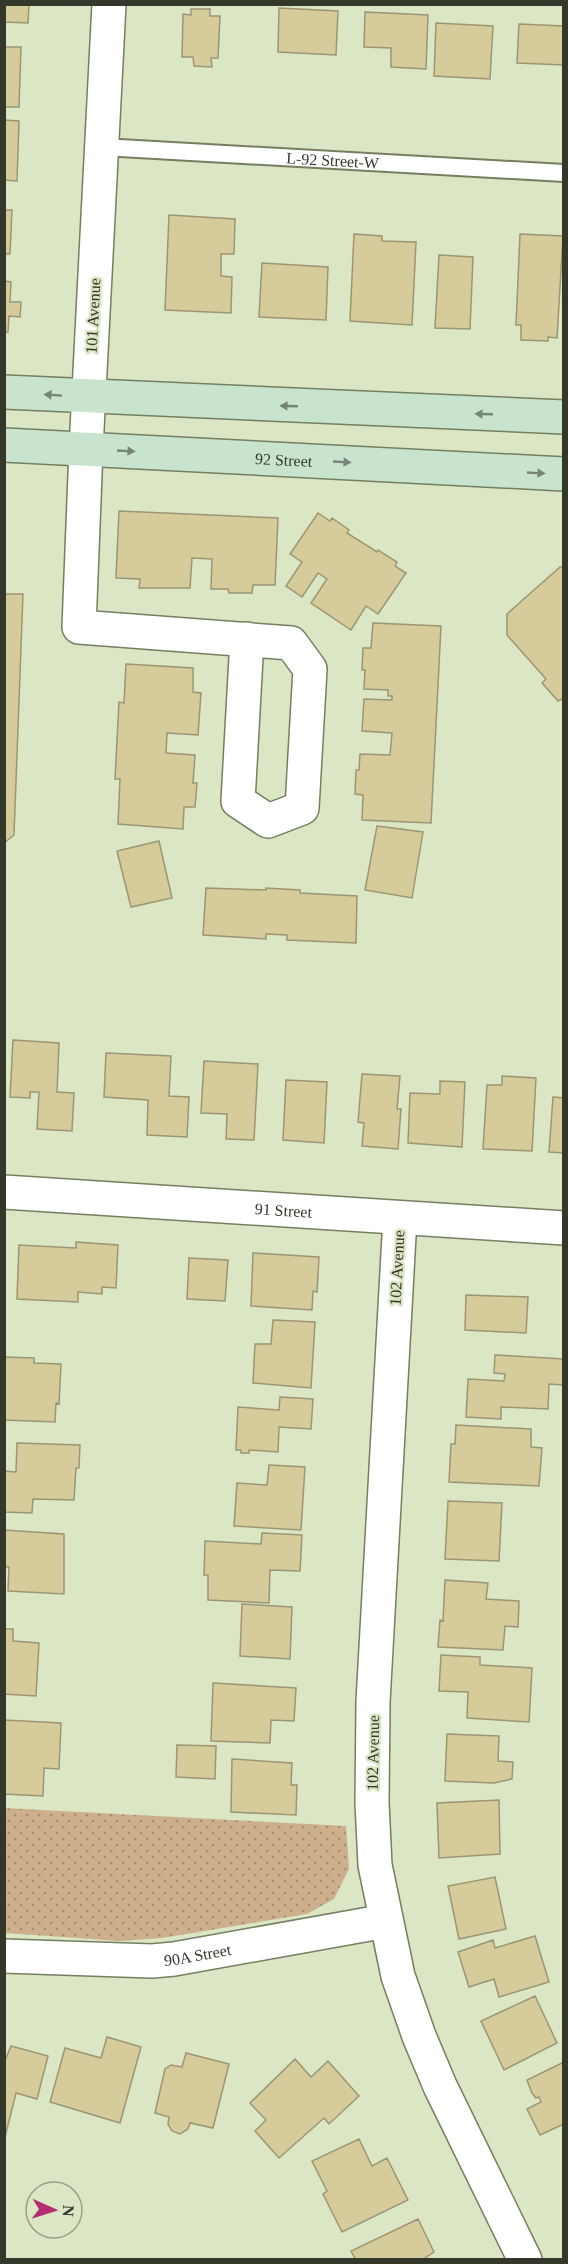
<svg xmlns="http://www.w3.org/2000/svg" width="568" height="2264" font-family="'Times New Roman',serif">
<style>
.grass{fill:url(#grass-dots)}
.building{fill:#d5cb9b;stroke:#9c9674;stroke-width:1.5}
.lines{fill:none;stroke-linecap:round;stroke-linejoin:round}
.lane-casing{stroke:#747f60;stroke-width:20}
.street-casing{stroke:#747f60;stroke-width:36}
.secondary-casing{stroke:#747f60;stroke-width:36}
.lane{stroke:#fff;stroke-width:16}
.street{stroke:#fff;stroke-width:33}
.secondary{stroke:#c8e4cf;stroke-width:33}
.oneway{fill:#768575}
.labels{text-anchor:middle;dominant-baseline:central;stroke-width:4.5;stroke-linejoin:round;paint-order:stroke}
.street-label{font-size:16px;fill:#33382b;stroke:#dae6c4}
</style>
<defs>
<pattern id="grass-dots" width="8" height="8" patternUnits="userSpaceOnUse" patternTransform="scale(1.5)"><rect width="8" height="8" fill="#cdaf8c"/><path d="M2 2h.1M6 6h.1" fill="none" stroke="#a78f73" stroke-width="1.8" stroke-linecap="round"/></pattern>
</defs>
<rect width="100%" height="100%" fill="#dae6c4"/>
<path class="grass" d="M4 1808 346 1826 349 1869 334 1899 307 1914 162 1938 120 1941 5 1933Z"/>
<path class="building" d="M4 4H29L28 23 4 22Z
M279 8 338 11 336 55 278 52Z
M191 9H210V16H220L218 58H211L212 67 194 66 193 57H182L183 14 191 15Z
M365 12 428 15 426 69 391 67V48L364 47Z
M436 23 493 26 490 79 434 76Z
M519 24 564 26V65L517 63Z
M4 47H21L19 107H4Z
M4 120 19 121 17 181 4 180Z
M4 210H12L10 254H4Z
M169 215 235 219 234 254H221V276L232 277 231 313 165 310Z
M354 234 382 236V241L416 242 412 325 350 321Z
M520 234 563 236 557 338 548 337V341L521 340V325H516Z
M439 255 473 257 470 329 435 328Z
M262 263 328 267 326 320 259 317Z
M4 281 11 282 10 302H21L20 317 9 316 8 332H4Z
M119 511 278 518 275 585H253L252 593H229L228 589H211L212 559 192 558 190 588H139L140 579 116 578Z
M318 513 330 521 332 518 349 530 347 533 377 552 378 550 397 562 395 566 406 573 378 614 366 606 351 630 311 603 327 579 318 573 302 597 286 586 302 562 290 554Z
M560 567H564V698L558 701 542 683 546 679 507 635V614Z
M4 594H23L14 835 4 843Z
M373 623 441 626 431 823 362 820 363 795 355 794 356 770H359L360 754 390 755 392 733 362 731 364 699 392 700V696H388V690L364 689 365 670H362L363 648H371Z
M126 664 193 668V692L201 693 198 735 167 733 166 753 195 755 193 783H197L195 807H184L183 829 118 824 120 779H115L119 702 124 703Z
M377 826 423 832 412 898 365 890Z
M159 841 172 898 131 907 117 851Z
M206 888 266 890V888L300 890V893L357 896 356 943 287 940V935L266 934V939L203 935Z
M13 1040 59 1043 57 1092 74 1093 72 1131 37 1129 39 1092H30V1098L10 1097Z
M106 1053 171 1056 169 1096 189 1097 187 1137 147 1135 148 1100 104 1097Z
M204 1061 258 1064 254 1140 226 1139 227 1114 201 1113Z
M362 1074 400 1076 397 1109H401L398 1149 362 1146 364 1123 358 1122Z
M502 1076 536 1078 532 1151 483 1149 487 1085H502Z
M286 1080 327 1082 324 1143 283 1140Z
M440 1081 465 1082 462 1147 408 1143 410 1093 440 1094Z
M553 1097 564 1098V1153L549 1152Z
M76 1242 118 1245 116 1288 102 1287V1294L78 1292V1302L17 1299 19 1245 76 1248Z
M253 1253 319 1257 317 1292 313 1291 312 1310 251 1306Z
M189 1258 228 1260 225 1301 187 1299Z
M466 1295 528 1297 526 1333 465 1330Z
M273 1320 315 1322 311 1388 253 1383 255 1344H271Z
M495 1355 564 1359 563 1385 549 1384 548 1409 501 1407V1419L466 1417 468 1379 504 1381 505 1374 494 1373Z
M4 1357 34 1358V1363L61 1364 59 1404 56 1403 55 1422 4 1420Z
M280 1397 313 1399 311 1429 279 1427 278 1452 249 1450V1453H241V1450H236L238 1407 279 1410Z
M456 1425 531 1429V1447L542 1448 539 1486 449 1482 451 1444H455Z
M17 1443 80 1445 79 1468H76L74 1500 33 1499 32 1513 4 1512V1471L16 1472Z
M269 1465 305 1467 301 1530 234 1526 237 1483 267 1485Z
M448 1501 502 1503 499 1561 445 1559Z
M4 1530 64 1534V1594L8 1591 9 1567H4Z
M262 1533 302 1535 300 1571 270 1570 269 1603 208 1600V1575H204L205 1541 261 1544Z
M445 1580 488 1583 486 1599 519 1601 518 1627 505 1626 503 1650 438 1647 440 1620 443 1621Z
M242 1604 292 1607 290 1659 240 1656Z
M4 1629H13V1641L39 1643 36 1696 4 1694Z
M441 1655 480 1657V1665L532 1668 529 1722 467 1718 468 1692 439 1691Z
M213 1683 296 1688 294 1721 271 1720 270 1743 211 1741Z
M4 1720 61 1723 59 1769 44 1768 43 1796 4 1794Z
M447 1734 499 1736 498 1761 513 1762 512 1779 494 1783 445 1781Z
M177 1745 216 1746 215 1779 176 1777Z
M232 1759 292 1763 291 1785H297L296 1815 231 1812Z
M499 1800 500 1854 439 1858 437 1803Z
M495 1877 506 1929 459 1939 448 1886Z
M535 1936 549 1982 499 1997 494 1979 469 1987 458 1952 493 1940 495 1948Z
M535 1996 557 2043 504 2070 481 2021Z
M107 2037 141 2047 120 2123 50 2102 65 2048 101 2058Z
M11 2046 48 2056 37 2099 16 2093 4 2141V2063Z
M186 2053 229 2064 213 2128 190 2123 188 2129 180 2134 172 2131 168 2124 169 2117 155 2113 165 2069 171 2065 182 2067Z
M295 2059 311 2077 328 2061 359 2096 329 2124 324 2118 279 2158 255 2131 266 2120 250 2103Z
M564 2062V2124L540 2135 527 2109 541 2102 539 2097 536 2098 532 2093 527 2080Z
M359 2139 372 2166 387 2158 408 2200 342 2232 323 2194 327 2191 312 2161Z
M418 2219 434 2252 422 2260H356L351 2251Z"/>
<g class="lines">
<defs>
<g id="lane">
<path id="s1" d="M102 147 564 173"/>
</g>
<g id="street">
<path d="M109 4 86 449 79 627 291 643 310 669 302 808 268 821 238 801 247 639"/>
<path id="s2" d="M4 1192 564 1228"/>
<path d="M400 1218 373 1702 372 1803 375 1865 398 1976 419 2036 440 2086 525 2260"/>
<path id="s3" d="M4 1956 152 1961 174 1959 386 1921"/>
</g>
<g id="secondary">
<path d="M4 392 564 417"/>
<path id="s4" d="M4 445 564 474"/>
</g>
</defs>
<use href="#lane" class="lane-casing"/>
<use href="#street" class="street-casing"/>
<use href="#secondary" class="secondary-casing"/>
<use href="#lane" class="lane"/>
<use href="#street" class="street"/>
<use href="#secondary" class="secondary"/>
</g>
<defs><path id="oneway-solid" d="M-6-.8H1V-3.2L6.5 0L1 3.2V.8H-6Z" transform="scale(1.5)"/></defs>
<g class="oneway">
<use href="#oneway-solid" transform="translate(53 395) rotate(-176)"/>
<use href="#oneway-solid" transform="translate(289 406) rotate(-178)"/>
<use href="#oneway-solid" transform="translate(484 414) rotate(-178)"/>
<use href="#oneway-solid" transform="translate(126 451) rotate(3)"/>
<use href="#oneway-solid" transform="translate(342 462) rotate(3)"/>
<use href="#oneway-solid" transform="translate(536 473) rotate(3)"/>
</g>
<g class="labels">
<g class="street-label">
<text stroke="none"><textPath href="#s1" startOffset="231">L-92 Street-W</textPath></text>
<text transform="translate(93 316) rotate(-87)">101 Avenue</text>
<text stroke="none"><textPath href="#s4" startOffset="280">92 Street</textPath></text>
<text stroke="none"><textPath href="#s2" startOffset="280">91 Street</textPath></text>
<text transform="translate(397 1268) rotate(-87)">102 Avenue</text>
<text transform="translate(373 1753) rotate(-89)">102 Avenue</text>
<text stroke="none"><textPath href="#s3" startOffset="194">90A Street</textPath></text>
</g>
</g>
<rect width="568" height="2264" fill="none" stroke="#33382b" stroke-width="12"/>
<g transform="translate(54 2210) rotate(93)"><circle r="28" fill="#dae6c4" stroke="#97a087" stroke-width="1.5"/>
<path d="M0-4.5L10 22L0 15L-10 22Z" fill="#b42d70"/>
<text y="-9" font-size="16" font-weight="bold" text-anchor="middle" fill="#33382b">N</text>
</g>
</svg>
